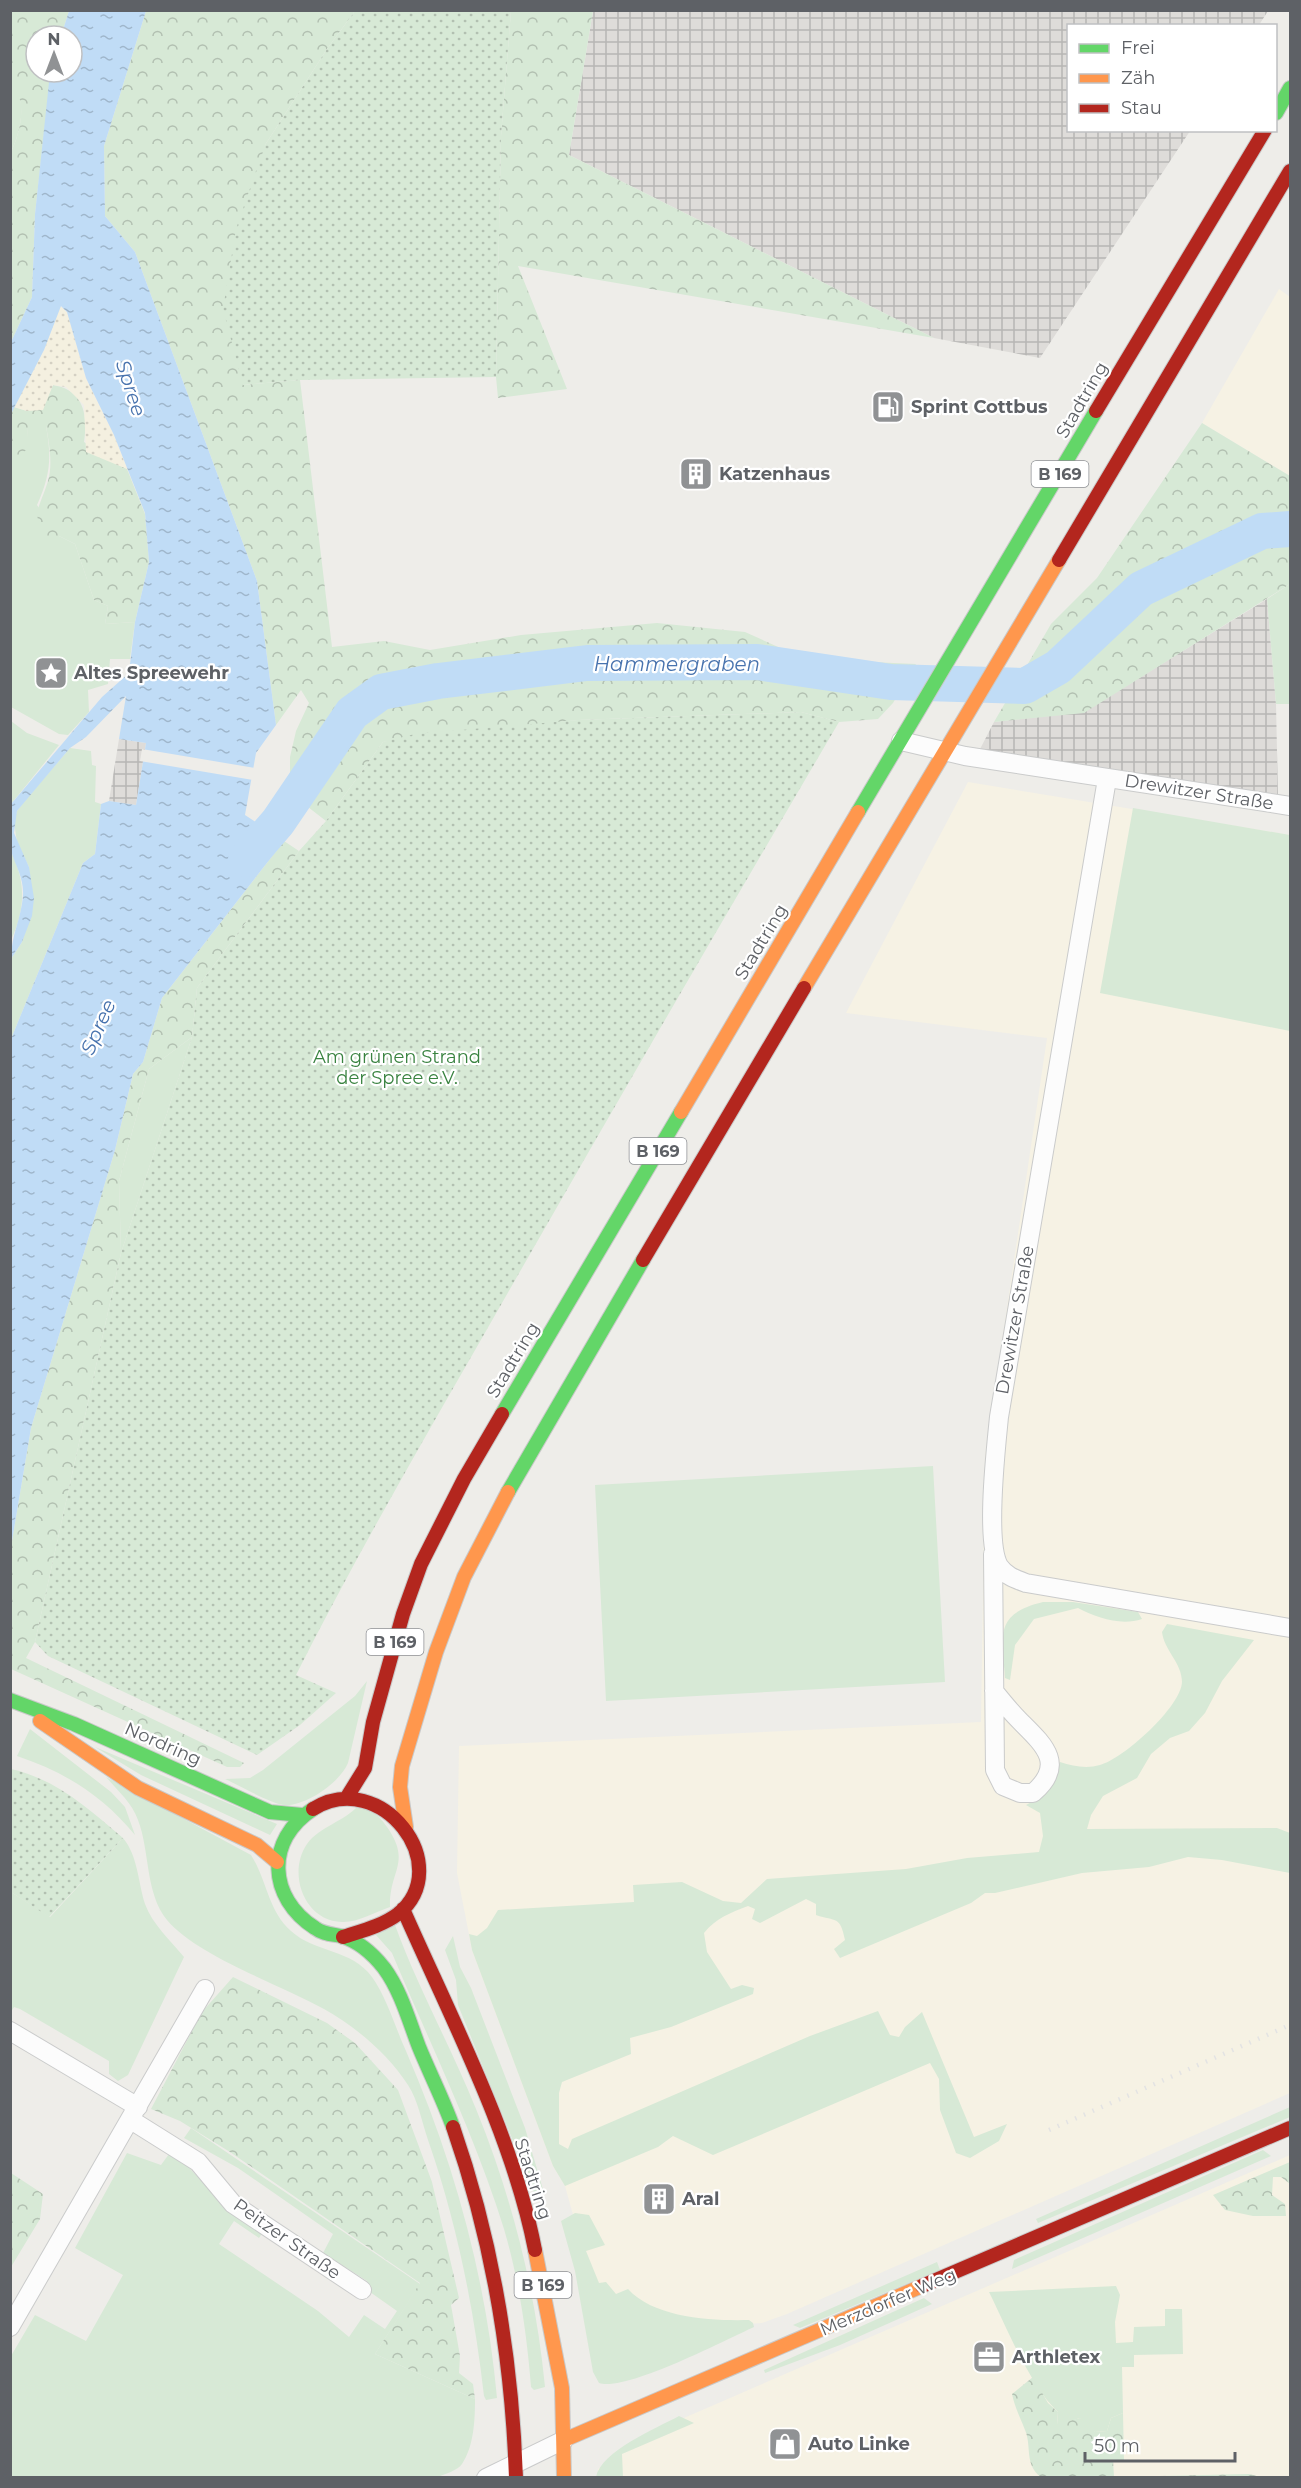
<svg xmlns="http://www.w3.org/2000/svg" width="1301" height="2488" font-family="Montserrat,sans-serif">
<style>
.commercial{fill:#f6f2e4}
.industrial{fill:url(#industrial-grid)}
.grass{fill:#d7e9d6}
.forest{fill:url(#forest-crowns)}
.sand{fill:url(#sand-dots)}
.park{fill:url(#park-dots)}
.water{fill:url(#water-ripples)}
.pier{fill:#eeede9}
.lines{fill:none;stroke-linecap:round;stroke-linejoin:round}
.river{stroke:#c0dcf6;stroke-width:36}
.street-casing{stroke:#cacbcb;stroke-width:20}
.fast-casing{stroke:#c9c9c9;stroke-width:16}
.slow-casing{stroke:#c9c9c9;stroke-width:16}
.jam-casing{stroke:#c9c9c9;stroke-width:16}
.street{stroke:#fcfcfc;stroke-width:18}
.fast{stroke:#63d668;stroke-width:14}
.slow{stroke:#ff974d;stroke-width:14}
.jam{stroke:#b3261e;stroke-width:14}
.rail{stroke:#e3e3e3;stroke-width:4.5;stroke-dasharray:1.5 8;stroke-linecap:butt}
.labels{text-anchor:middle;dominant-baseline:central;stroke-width:4.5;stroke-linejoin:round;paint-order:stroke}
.shield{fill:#fff;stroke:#8e9094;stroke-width:1.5}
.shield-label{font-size:16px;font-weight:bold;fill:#5e6166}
.street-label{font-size:18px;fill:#5e6166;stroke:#fff}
.poi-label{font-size:18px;font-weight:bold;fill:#5e6166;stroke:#fff;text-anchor:start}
.park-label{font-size:18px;fill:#398340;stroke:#fff}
.water-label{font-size:20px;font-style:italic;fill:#4873ae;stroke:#fff}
</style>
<defs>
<pattern id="industrial-grid" width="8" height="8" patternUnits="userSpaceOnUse" patternTransform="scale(1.5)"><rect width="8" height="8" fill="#dedcd9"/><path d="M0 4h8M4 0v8" fill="none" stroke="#b7b6b4"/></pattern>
<pattern id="forest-crowns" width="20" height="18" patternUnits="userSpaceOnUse" patternTransform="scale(1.5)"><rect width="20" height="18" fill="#d7e9d6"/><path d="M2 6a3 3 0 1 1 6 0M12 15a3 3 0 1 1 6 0" fill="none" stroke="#b2c0b1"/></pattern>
<pattern id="sand-dots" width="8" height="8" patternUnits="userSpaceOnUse" patternTransform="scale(1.5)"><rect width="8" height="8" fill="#f4f0e0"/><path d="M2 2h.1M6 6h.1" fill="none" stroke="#d4d0c3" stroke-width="1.8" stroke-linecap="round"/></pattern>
<pattern id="park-dots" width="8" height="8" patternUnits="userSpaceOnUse" patternTransform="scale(1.5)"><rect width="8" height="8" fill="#d7e9d6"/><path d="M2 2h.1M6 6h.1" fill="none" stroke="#b2c0b1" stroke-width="1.8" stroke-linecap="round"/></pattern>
<pattern id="water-ripples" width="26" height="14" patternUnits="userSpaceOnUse" patternTransform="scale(1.5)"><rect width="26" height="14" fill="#c0dcf6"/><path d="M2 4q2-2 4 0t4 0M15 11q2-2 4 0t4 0" fill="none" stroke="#9fb6cb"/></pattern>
</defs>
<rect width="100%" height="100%" fill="#eeede9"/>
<path class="commercial" d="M1279 289 1290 297V476L1202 423Z
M968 782 1290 835V2093L787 2314 762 2323 690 2328 594 2290 565 2186 553 2166 472 1950 457 1873 459 1746 981 1722 985 1456 1047 1038 846 1013Z
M1290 2155V2477L598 2478V2469L630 2445 677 2421Z"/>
<path class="industrial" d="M593 11H1268L1259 25 1068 26V130L1190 131 1040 358 934 338 569 155Z
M1267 599 1276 704 1278 798 979 751 994 722 1084 712Z
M119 739 146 743 136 805 109 801Z"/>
<path class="grass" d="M11 83C29 99 20 133 11 152Z
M28 426H46C52 458 50 476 37 505L59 536 75 544 94 600 108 606 105 624 135 622 130 659H110L108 684 88 690 89 712 68 735 59 734 11 707 10 465 26 449Z
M1290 584V704H1276L1267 599Z
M11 721 27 733 59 745 11 804Z
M70 748 91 751 92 765 96 766 95 802 101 804 95 854 83 863 11 1039V959L22 942 29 867 17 842 14 822 17 811 27 798Z
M1133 808 1290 835V1031L1100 993Z
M10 850C26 880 26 909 11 940Z
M192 1037 121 1253 119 1181 149 1069Z
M933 1466 945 1682 606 1701 595 1485Z
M1043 1602H1073L1138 1612 1142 1619C1121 1626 1097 1618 1078 1608L1034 1619 1015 1645 1010 1680 1005 1678C1002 1634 994 1614 1043 1602Z
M1167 1624 1254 1640 1222 1681 1205 1713 1189 1731 1170 1738 1151 1754 1137 1778 1103 1796 1091 1815 1087 1829 1277 1828 1290 1833V1873L1222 1860 1188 1857 1149 1867 1082 1873 995 1893H985L971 1903 840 1958 834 1949 845 1940C840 1915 836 1922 816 1915V1904L806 1899 760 1923 752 1919 755 1909 748 1906C730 1913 716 1918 704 1933L707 1952 731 1989 742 1985 754 1988 753 1994 671 2027 630 2038 631 2054 562 2082 559 2093V2144L568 2149 572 2139 810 2036 878 2011 890 2035 899 2037 905 2027 922 2012 974 2137 1007 2124 999 2141 970 2158 956 2153 940 2110 939 2079 930 2063 713 2155 673 2136 658 2147 565 2186 553 2166 472 1950 469 1934 477 1936 487 1928 498 1910 634 1902 633 1885 682 1882 723 1901 741 1903 767 1879 906 1869 967 1858 1039 1852 1043 1836 1040 1813 1026 1805 1043 1796 1060 1762C1073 1766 1086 1769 1100 1765 1123 1759 1181 1707 1182 1682 1182 1663 1164 1650 1162 1632Z
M367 1681 348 1763C340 1782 307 1806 285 1805 271 1804 239 1785 225 1779L250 1778 263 1770 355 1696Z
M30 1729 111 1792 125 1807 135 1835C103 1796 65 1772 17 1756Z
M95 1747 277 1824 270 1835 141 1775Z
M106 1777 251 1855C267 1880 268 1911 291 1931 315 1953 352 1949 372 1977 387 1998 395 2027 406 2051 454 2162 486 2277 497 2398L486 2400 484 2396C474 2309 457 2223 428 2140 422 2123 418 2100 408 2085 388 2054 356 2027 324 2009 281 1985 197 1956 167 1920 145 1893 150 1851 138 1820 132 1803 118 1791 106 1777Z
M359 1805C373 1811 378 1814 387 1827 412 1863 389 1870 390 1907 376 1912 356 1923 342 1922 304 1921 287 1873 307 1844 320 1826 344 1822 359 1805Z
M123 1838C138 1856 138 1882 145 1904 152 1924 171 1941 184 1957L128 2075 118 2081 109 2074V2061L20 2009 14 2007 11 2012V1892L50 1917Z
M395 1925C418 1988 451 2047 476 2109 512 2197 536 2292 545 2387L534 2390 531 2387C527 2335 519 2280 504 2229 475 2135 430 2044 392 1953L376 1935Z
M453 1936 460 1967 471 1988 525 2128 544 2193 535 2195 458 2005 456 1980 445 1950Z
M1290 2107V2117L1038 2223 1036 2219Z
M191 2128 420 2284 375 2354 475 2399C475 2420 474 2446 462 2464 458 2470 445 2474 438 2477L11 2478V2356L35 2315 86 2341 123 2275 75 2248 127 2153 161 2165 169 2154 183 2161 217 2198 263 2232 259 2238 234 2221 219 2244 318 2311 349 2337 364 2315 385 2329 397 2311 370 2292 367 2281 323 2253 333 2234 238 2168 184 2138Z
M1263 2150 1271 2156 1012 2269 1014 2260Z
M575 2213 589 2215 605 2245 586 2251 599 2283 606 2282 616 2294 628 2289C654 2318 712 2321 749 2320L753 2323 754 2327C725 2340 626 2392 599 2383L593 2372 575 2271 561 2221Z
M937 2262 940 2270 800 2328 793 2325Z
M1116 2286 1120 2295 1115 2322 1116 2343 1133 2342 1134 2327 1165 2326V2309H1182L1183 2354 1134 2355V2367H1122L1123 2413 1111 2418 1107 2431 1095 2432 1080 2418 1057 2425 1058 2412C1031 2388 1006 2326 989 2292Z
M924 2298 932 2304 840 2345 765 2373 764 2370Z
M679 2416 694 2423 622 2454 623 2477H596C601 2451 657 2428 679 2416Z"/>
<path class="forest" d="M11 11H69L61 36H36V72H51L35 214 32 297 11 342V152C20 133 29 99 10 83Z
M146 11H355L327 49 265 145 243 385 300 380 332 647 384 641 430 650 521 635 657 623 745 632 787 651 849 661 916 664 893 703 878 719 839 722 801 712 578 720 383 742 326 821 290 793V757L296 731 309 703 301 690 276 725 257 581 135 252 105 216 104 146Z
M511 11H593L569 155 934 338 518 266 567 389 498 398 496 377 501 136Z
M53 385C84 390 88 415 84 442L127 469 145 514 149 562 135 622 105 624 108 606 94 600 75 544 59 536 51 545C29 513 38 513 48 481 53 465 49 442 46 426H28L27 449 11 465V414L14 407 27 411 48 395Z
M1202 423 1290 476V584L1084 713 994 722 1051 624 1097 578Z
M284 841 299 851 197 988 192 1037 149 1069 119 1181 121 1253 35 1642 26 1658 244 1763 240 1767H227L11 1669V1547L31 1428 115 1150 133 1074 143 1062 162 998Z
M233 1977 327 2023 355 2043 398 2090 432 2182 459 2298 451 2305 460 2356 459 2373 473 2384 475 2399 375 2354 420 2283 230 2152 180 2121 151 2109 202 2012Z
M1290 2162V2184L1281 2177H1273L1272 2195 1285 2204 1286 2216H1253L1225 2210 1213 2195Z
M11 2173 43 2194 40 2219 11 2267Z
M1033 2377 1048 2403 1058 2412 1057 2424 1080 2418 1089 2420 1095 2432 1107 2431 1111 2418 1123 2413 1124 2460H1113L1114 2477 1249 2474 1261 2477H1041C1024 2465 1032 2446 1025 2430 1020 2417 1015 2408 1012 2394Z"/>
<path class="sand" d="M60 306 67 312 86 379 114 435 127 469 86 452 84 405 66 387 53 385 43 410 27 411 14 407 44 350Z"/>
<path class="park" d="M355 11H511L501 136 496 377 300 380 243 385 223 309 236 229 265 145 327 49Z
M801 712 839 722C728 911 618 1100 510 1289 437 1417 362 1544 296 1675L336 1693 300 1725 257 1755 48 1656 35 1642 121 1253 192 1037 197 988 299 851 326 821 383 742 415 734 578 720Z
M11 1769C56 1779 89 1809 123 1838L49 1917 11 1892Z"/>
<path class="water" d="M69 11H146L104 146 105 216 135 252 257 581 276 725 256 753 245 815 265 828 272 818 284 827 278 836 284 841 162 998 143 1062 133 1074 115 1150 31 1428 11 1547V1039L83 863 95 854 101 804 109 801 136 805 146 743 119 739 126 696 86 737 70 748 17 811 14 833 29 867 34 898 32 916 22 942 11 959C11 935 21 920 23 896 24 878 16 867 11 851 7 838 11 818 11 804L102 697 129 673 135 622 149 562 145 513 114 435 86 378 67 312 61 306 44 350 11 414V342L32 297 35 214 50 73 72 72V36H61Z"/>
<path class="pier" d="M142 749 255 768 253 780 140 761Z"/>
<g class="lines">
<path class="river" d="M246 859 278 822 352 713 381 692 438 681 587 663 757 662 891 682 1025 686 1058 667 1141 589 1262 531 1290 529"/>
<defs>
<path id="street" d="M901 741 965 756 1290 806
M1107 779 999 1417C996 1448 985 1541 999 1566 1006 1576 1015 1579 1026 1583L1290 1628
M993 1554 995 1770 1003 1786 1020 1793H1033C1067 1764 1043 1744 1019 1720 1010 1711 1002 1701 994 1691
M10 2031 138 2107
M131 2120 198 2162 233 2204 362 2290
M10 2327 205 1989
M486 2478 564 2440"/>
<path id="fast" d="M1276 113 1290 88
M858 812 1096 411
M502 1414 681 1112
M508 1492 643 1260
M10 1700 74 1724 270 1812 302 1815
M313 1809C265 1840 268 1898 315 1928 323 1934 331 1934 341 1936 358 1941 373 1954 384 1968 401 1991 409 2021 419 2047 430 2074 443 2099 453 2127"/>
<path id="slow" d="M804 988 1059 560
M681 1112 858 812
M40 1721 138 1788 257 1845 277 1862
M406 1827 400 1787 402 1766 436 1652 464 1577 508 1492
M535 2250 562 2388 564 2478
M564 2440 922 2286"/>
<path id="jam" d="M1096 411 1265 130
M1059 560 1290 171
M643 1260 804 988
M347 1797 365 1768 373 1722 403 1614 421 1564 464 1479 502 1414
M313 1809C381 1767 457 1866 398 1914 382 1926 361 1931 343 1937
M403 1909C450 2016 513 2136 535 2250
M453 2127C492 2239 512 2359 516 2478
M922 2286 1290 2128"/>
</defs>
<use href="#street" class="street-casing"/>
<use href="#fast" class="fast-casing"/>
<use href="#slow" class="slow-casing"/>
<use href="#jam" class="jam-casing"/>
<use href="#street" class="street"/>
<use href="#fast" class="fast"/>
<use href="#slow" class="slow"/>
<use href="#jam" class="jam"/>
<path class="rail" d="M1049 2130 1290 2025"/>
</g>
<defs>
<symbol id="fuel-square" viewBox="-11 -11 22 22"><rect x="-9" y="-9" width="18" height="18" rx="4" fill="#909294" stroke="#fff"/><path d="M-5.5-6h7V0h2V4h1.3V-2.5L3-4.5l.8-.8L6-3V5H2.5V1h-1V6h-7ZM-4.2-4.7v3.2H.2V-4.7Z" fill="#fff"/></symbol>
<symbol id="building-square" viewBox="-11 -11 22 22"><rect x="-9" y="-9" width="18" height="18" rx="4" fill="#909294" stroke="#fff"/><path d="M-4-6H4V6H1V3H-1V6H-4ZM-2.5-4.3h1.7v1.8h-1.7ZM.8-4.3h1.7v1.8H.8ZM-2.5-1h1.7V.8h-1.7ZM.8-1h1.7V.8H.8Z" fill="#fff"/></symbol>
<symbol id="sight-square" viewBox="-11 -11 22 22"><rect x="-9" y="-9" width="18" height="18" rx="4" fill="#909294" stroke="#fff"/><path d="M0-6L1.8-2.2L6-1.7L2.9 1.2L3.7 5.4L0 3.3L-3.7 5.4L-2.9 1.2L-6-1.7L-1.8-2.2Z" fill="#fff"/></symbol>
<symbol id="office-square" viewBox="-11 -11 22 22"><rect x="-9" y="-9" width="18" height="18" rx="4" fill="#909294" stroke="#fff"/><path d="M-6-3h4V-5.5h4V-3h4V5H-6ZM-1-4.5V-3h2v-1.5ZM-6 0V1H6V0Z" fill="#fff"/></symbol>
<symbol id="shop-square" viewBox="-11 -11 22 22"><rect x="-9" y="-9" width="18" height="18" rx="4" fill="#909294" stroke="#fff"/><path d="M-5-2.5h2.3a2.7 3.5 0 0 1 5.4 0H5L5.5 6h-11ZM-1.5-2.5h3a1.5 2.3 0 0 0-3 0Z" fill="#fff"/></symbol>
</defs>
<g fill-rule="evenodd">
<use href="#fuel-square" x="869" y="388" width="38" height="38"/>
<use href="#building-square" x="677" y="455" width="38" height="38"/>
<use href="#sight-square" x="32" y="654" width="38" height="38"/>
<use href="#building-square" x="640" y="2180" width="38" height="38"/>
<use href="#office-square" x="970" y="2338" width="38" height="38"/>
<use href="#shop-square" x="766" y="2425" width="38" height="38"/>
</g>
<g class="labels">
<g class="shield">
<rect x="1031.5" y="461" width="57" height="26" rx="4.5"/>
<rect x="629.5" y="1138" width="57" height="26" rx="4.5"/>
<rect x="366.5" y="1629" width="57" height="26" rx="4.5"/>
<rect x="514.5" y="2272" width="57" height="26" rx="4.5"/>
</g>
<g class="shield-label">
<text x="1060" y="474">B 169</text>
<text x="658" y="1151">B 169</text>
<text x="395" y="1642">B 169</text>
<text x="543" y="2285">B 169</text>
</g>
<g class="street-label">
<text transform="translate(1082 400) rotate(-60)">Stadtring</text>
<text transform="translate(1199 792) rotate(9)">Drewitzer Straße</text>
<text transform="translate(761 942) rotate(-59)">Stadtring</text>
<text transform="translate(1015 1320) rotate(-80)">Drewitzer Straße</text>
<text transform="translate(513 1360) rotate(-59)">Stadtring</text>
<text transform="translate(163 1744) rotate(24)">Nordring</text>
<text transform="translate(533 2179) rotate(72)">Stadtring</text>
<text transform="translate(287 2239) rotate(35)">Peitzer Straße</text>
<text transform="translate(888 2302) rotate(-23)">Merzdorfer Weg</text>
</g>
<g class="poi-label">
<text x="911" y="407">Sprint Cottbus</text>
<text x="719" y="474">Katzenhaus</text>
<text x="74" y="673">Altes Spreewehr</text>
<text x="682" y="2199">Aral</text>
<text x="1012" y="2357">Arthletex</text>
<text x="808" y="2444">Auto Linke</text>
</g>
<g class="park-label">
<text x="397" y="1057">Am grünen Strand<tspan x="397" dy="21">der Spree e.V.</tspan></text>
</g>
<g class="water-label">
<text transform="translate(131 388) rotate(72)">Spree</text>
<text x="677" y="664">Hammergraben</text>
<text transform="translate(98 1027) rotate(-66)">Spree</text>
</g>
</g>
<rect width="1301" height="2488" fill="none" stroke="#5e6166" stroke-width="24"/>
<rect x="1067" y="24" width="210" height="108" fill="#ffffff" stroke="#bfc0c2" stroke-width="1.5"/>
<rect x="1079" y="44" width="30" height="9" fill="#63d668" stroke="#bfc0c2" stroke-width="1.5"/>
<text x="1121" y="54" font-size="18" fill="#5e6166">Frei</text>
<rect x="1079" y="74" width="30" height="9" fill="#ff974d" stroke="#bfc0c2" stroke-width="1.5"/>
<text x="1121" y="84" font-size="18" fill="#5e6166">Zäh</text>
<rect x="1079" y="104" width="30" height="9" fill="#b3261e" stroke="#bfc0c2" stroke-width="1.5"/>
<text x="1121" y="114" font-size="18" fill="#5e6166">Stau</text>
<g transform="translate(54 54)"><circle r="28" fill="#ffffff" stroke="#bfc0c2" stroke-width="1.5"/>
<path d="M0-4.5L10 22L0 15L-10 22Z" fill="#909294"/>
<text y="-9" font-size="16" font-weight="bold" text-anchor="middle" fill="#5e6166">N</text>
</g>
<path d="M1085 2452v9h150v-9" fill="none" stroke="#5e6166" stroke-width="3"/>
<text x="1094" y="2452" font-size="18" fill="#5e6166" stroke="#ffffff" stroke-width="4.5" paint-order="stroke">50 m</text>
</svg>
